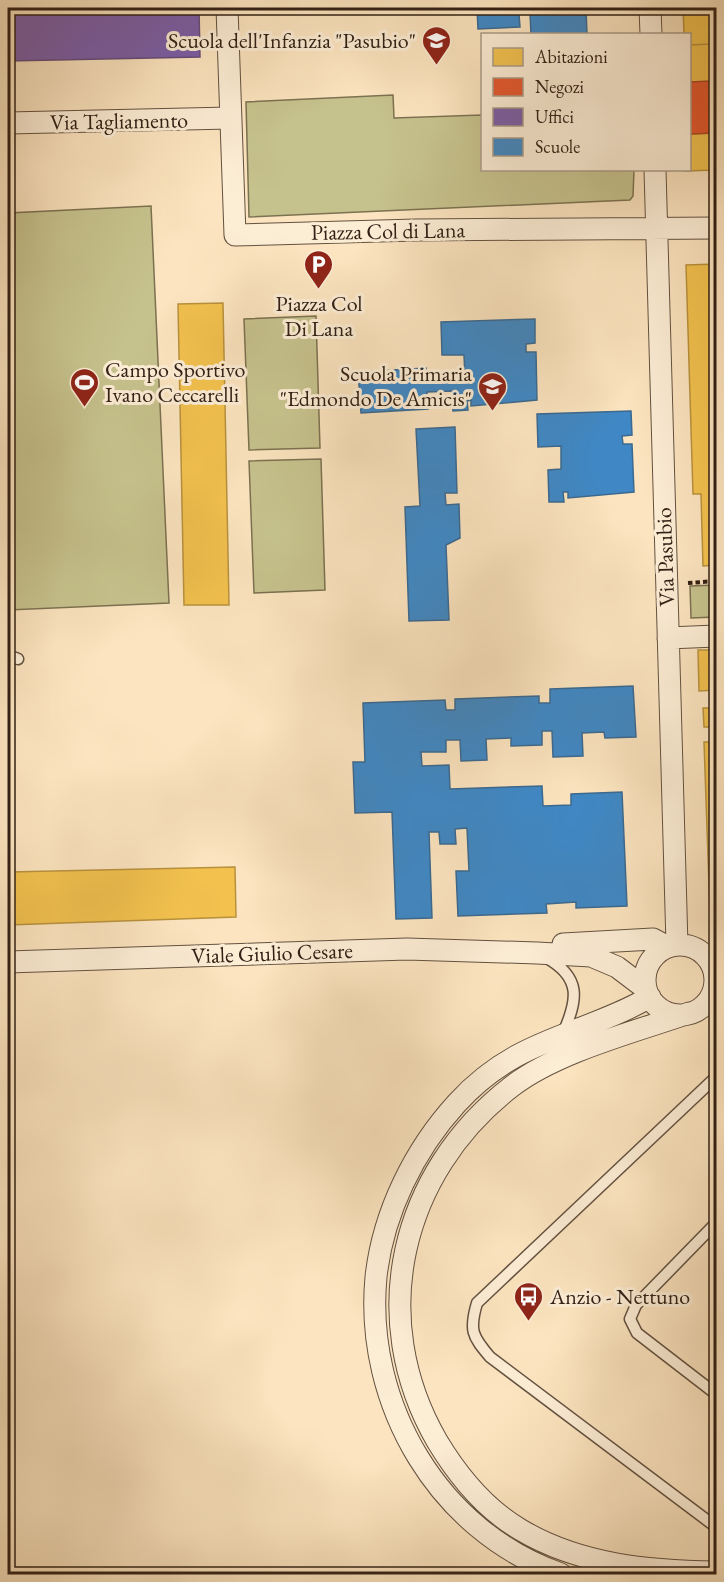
<svg xmlns="http://www.w3.org/2000/svg" width="724" height="1582" font-family="'EB Garamond',serif">
<style>
.green{fill:#c6c28d;stroke:#7c7151;stroke-width:1.5}
.homes{fill:#f2c14e;stroke:#b8913d;stroke-width:1.5}
.shops{fill:#e4572e;stroke:#af4626;stroke-width:1.5}
.offices{fill:#7b5ea7;stroke:#654b7b;stroke-width:1.5}
.schools{fill:#3f88c5;stroke:#3b6990;stroke-width:1.5}
.lines{fill:none;stroke-linecap:round;stroke-linejoin:round}
.service-casing{stroke:#645140;stroke-width:13}
.minor-casing{stroke:#645140;stroke-width:23}
.path{stroke:#322015;stroke-width:4;stroke-dasharray:4.5 3;stroke-linecap:butt}
.service{stroke:#fcedd5;stroke-width:10}
.minor{stroke:#fcedd5;stroke-width:21}
.labels{text-anchor:middle;dominant-baseline:central;stroke-width:6;stroke-linejoin:round;paint-order:stroke}
.poi-label{font-size:22px;fill:#322015;stroke:#fcedd5;text-anchor:end}
.street-label{font-size:22px;fill:#322015;stroke:#fcedd5}
</style>
<rect width="100%" height="100%" fill="#fbe4bf"/>
<filter id="stains"><feTurbulence type="fractalNoise" baseFrequency=".00333" numOctaves="4"/><feColorMatrix values="0 0 0 0 .2 0 0 0 0 .09 0 0 0 0 .02 0 0 0 .5 -.17"/></filter>
<radialGradient id="worn" r=".72"><stop offset=".6" stop-color="#630" stop-opacity="0"/><stop offset="1" stop-color="#630" stop-opacity=".3"/></radialGradient>
<path class="green" d="M393 95 394 118 482 115V170H634L633 196 630 200 249 217 246 102Z
M151 206 169 603 8 610V213Z
M316 316 320 448 249 450 244 319Z
M321 459 325 590 254 593 249 461Z
M716 585V617L691 618 690 586Z"/>
<path class="homes" d="M683 8H709L711 44 690 45V34H684Z
M711 44H716V81L690 82V45Z
M716 133V170L685 171 690 170V134Z
M716 264V565L703 566 701 494H693L686 265Z
M223 303 229 605H184L178 304Z
M698 650H716V690L699 691Z
M703 708H716V727H704Z
M704 742H716V913L710 914Z
M8 857 9 872 235 867 236 917 8 925Z"/>
<path class="shops" d="M712 81 714 133 690 134V82Z"/>
<path class="offices" d="M8 8H199L200 57 8 61Z"/>
<path class="schools" d="M477 8H586L587 34H531L530 13 519 14 520 27 478 29Z
M535 319V343L526 344V352H536L537 400 471 406V400L467 401 468 410 453 411 452 391 427 392 428 409 361 413 358 372 426 368 427 379 465 378 464 355H442L441 322Z
M631 411 632 435 622 436 623 444H632L634 492 568 498V492H563L564 502H549L548 470 561 469V446L538 447 537 414Z
M455 427 457 493H445L446 505 459 504 460 538 446 545 449 620 409 621 405 507 420 506 416 429Z
M633 686 636 737 605 738 604 732 582 733 583 756 553 757 552 731H542V745L511 746V738L486 739 487 760 461 761 460 740H446V752H421L422 766 449 765 450 789 542 786 543 806 571 805V794L622 792 627 906 576 908V902L546 904 547 913 458 916 456 871H469L467 828 455 829 456 844H440L439 832H429L432 918 396 919 392 812 355 813 353 762H365L363 703 445 700 446 710H455V699L539 696V703H550V689Z"/>
<g class="lines">
<defs>
<path id="service" d="M8 655 18 659
M545 957C582 977 578 1000 563 1033
M716 1077 477 1303C469 1330 472 1336 490 1357L716 1527
M716 1223 636 1305 630 1319 637 1333 716 1394"/>
<path id="minor" d="M227 8 235 235 416 230 716 228
M650 8 651 34
M8 123 230 118
M655 170 677 945
M668 638 716 636
M563 944 653 939 668 947
M645 980a35 35 0 1 1 70 0a35 35 0 1 1-70 0Z
M8 962 407 949 537 953 591 956 617 967 646 989
M689 1013C634 1032 556 1052 511 1087 400 1173 366 1318 437 1441 458 1476 485 1509 521 1530 580 1565 649 1571 716 1572
M561 1574C439 1532 364 1404 376 1277 383 1213 414 1150 457 1103 517 1037 580 1037 650 997"/>
</defs>
<use href="#service" class="service-casing"/>
<use href="#minor" class="minor-casing"/>
<path class="path" d="M688 583 716 581"/>
<use href="#service" class="service"/>
<use href="#minor" class="minor"/>
</g>
<defs>
<symbol id="school-pin" viewBox="-11 -11 22 30"><path d="M0 17L-7.5 6A9.5 9.5 0 1 1 7.5 6Z" fill="#8f2418" stroke="#fcedd5"/><path d="M0-5L7-2L0 1L-7-2ZM-4 1L0 2.5L4 1V4Q0 6-4 4Z" fill="#fff"/></symbol>
<symbol id="parking-pin" viewBox="-11 -11 22 30"><path d="M0 17L-7.5 6A9.5 9.5 0 1 1 7.5 6Z" fill="#8f2418" stroke="#fcedd5"/><path d="M-3.5-5.5H1a3.5 3.5 0 0 1 0 7H-1V5.5H-3.5ZM-1-3.4V-.6H.8a1.4 1.4 0 0 0 0-2.8Z" fill="#fff"/></symbol>
<symbol id="stadium-pin" viewBox="-11 -11 22 30"><path d="M0 17L-7.5 6A9.5 9.5 0 1 1 7.5 6Z" fill="#8f2418" stroke="#fcedd5"/><path d="M0-5a6.5 5 0 1 0 0 10a6.5 5 0 1 0 0-10ZM-3.5-1.8h7v3.6h-7Z" fill="#fff"/></symbol>
<symbol id="bus-pin" viewBox="-11 -11 22 30"><path d="M0 17L-7.5 6A9.5 9.5 0 1 1 7.5 6Z" fill="#8f2418" stroke="#fcedd5"/><path d="M-5-6H5V4H4V6H2V4H-2V6H-4V4H-5ZM-3.5-4V0h7V-4ZM-3.5 1.2v1.5H-2V1.2ZM2 1.2v1.5H3.5V1.2Z" fill="#fff"/></symbol>
</defs>
<g fill-rule="evenodd">
<use href="#school-pin" x="420" y="24" width="33" height="45"/>
<use href="#parking-pin" x="302" y="248" width="33" height="45"/>
<use href="#stadium-pin" x="68" y="366" width="33" height="45"/>
<use href="#school-pin" x="476" y="370" width="33" height="45"/>
<use href="#bus-pin" x="512" y="1280" width="33" height="45"/>
</g>
<g class="labels">
<g class="poi-label">
<text x="416" y="40">Scuola dell'Infanzia "Pasubio"</text>
<text x="319" y="303" text-anchor="middle">Piazza Col<tspan x="319" dy="25">Di Lana</tspan></text>
<text x="105" y="369" text-anchor="start">Campo Sportivo<tspan x="105" dy="25">Ivano Ceccarelli</tspan></text>
<text x="472" y="373">Scuola Primaria<tspan x="472" dy="25">"Edmondo De Amicis"</tspan></text>
<text x="550" y="1296" text-anchor="start">Anzio - Nettuno</text>
</g>
<g class="street-label">
<text transform="translate(119 121) rotate(-1)">Via Tagliamento</text>
<text transform="translate(388 231) rotate(-1)">Piazza Col di Lana</text>
<text transform="translate(665 557) rotate(-92)">Via Pasubio</text>
<text transform="translate(272 953) rotate(-2)">Viale Giulio Cesare</text>
</g>
</g>
<rect width="724" height="1582" fill="none" stroke="#fbe4bf" stroke-width="30"/>
<rect x="9" y="9" width="706" height="1564" fill="none" stroke="#322015" stroke-width="3"/>
<rect x="15" y="15" width="694" height="1552" fill="none" stroke="#322015" stroke-width="1.5"/>
<rect x="481" y="33" width="210" height="138" fill="#fcedd5" stroke="#ab9b88" stroke-width="1.5"/>
<rect x="493" y="48" width="30" height="18" fill="#f2c14e" stroke="#ab9b88" stroke-width="1.5"/>
<text x="535" y="63" font-size="18" fill="#322015">Abitazioni</text>
<rect x="493" y="78" width="30" height="18" fill="#e4572e" stroke="#ab9b88" stroke-width="1.5"/>
<text x="535" y="93" font-size="18" fill="#322015">Negozi</text>
<rect x="493" y="108" width="30" height="18" fill="#7b5ea7" stroke="#ab9b88" stroke-width="1.5"/>
<text x="535" y="123" font-size="18" fill="#322015">Uffici</text>
<rect x="493" y="138" width="30" height="18" fill="#3f88c5" stroke="#ab9b88" stroke-width="1.5"/>
<text x="535" y="153" font-size="18" fill="#322015">Scuole</text>
<rect width="100%" height="100%" filter="url(#stains)"/>
<rect width="100%" height="100%" fill="url(#worn)"/>
</svg>
